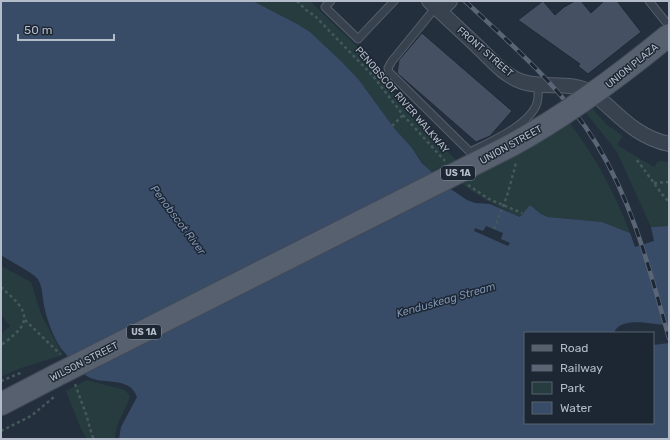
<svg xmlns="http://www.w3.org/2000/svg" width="670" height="440" font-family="Rubik,sans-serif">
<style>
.green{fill:#263c3f}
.water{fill:#394c67}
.pier{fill:#242f3e}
.building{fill:#455162;stroke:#1f2835}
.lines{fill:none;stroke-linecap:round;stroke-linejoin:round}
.service-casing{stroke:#565f6c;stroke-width:9}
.minor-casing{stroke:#565f6c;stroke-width:16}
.primary-casing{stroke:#414a57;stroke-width:24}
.path{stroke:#44595c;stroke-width:2.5;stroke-dasharray:3 3;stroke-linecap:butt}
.service{stroke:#38414e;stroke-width:7}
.minor{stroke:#38414e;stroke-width:14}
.primary{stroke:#56606e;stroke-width:22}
.rail-casing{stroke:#5a6575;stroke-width:4.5}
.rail{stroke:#1d2633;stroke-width:3;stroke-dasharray:9;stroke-linecap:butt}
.primary-bridge-casing{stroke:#414a57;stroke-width:24;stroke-linecap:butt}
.primary-bridge{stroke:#56606e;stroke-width:22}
.labels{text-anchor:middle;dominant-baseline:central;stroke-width:3;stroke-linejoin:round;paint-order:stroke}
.shield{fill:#1d2633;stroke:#878f9c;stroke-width:1}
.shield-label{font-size:9px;font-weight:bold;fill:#b4bcc9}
.street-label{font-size:10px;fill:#b4bcc9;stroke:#1d2633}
.water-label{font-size:11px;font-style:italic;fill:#7c92b1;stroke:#1d2633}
</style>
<rect width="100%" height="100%" fill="#242f3e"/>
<path class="green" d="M253 1H310L382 71V77L395 95 415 119 472 176 569 122C595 156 615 193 630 233L602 222 548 217 541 214 530 205 521 217C487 202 469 192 442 166L430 172 412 148 394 128 359 80 342 62 310 32 299 25Z
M575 99 591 107 607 125 623 136 617 145 654 167 658 161 669 162V226L651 227 617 152Z
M1 266 31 282 41 314 63 355 15 370 1 377V334L10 326 1 315Z
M87 380 125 390 130 396C126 411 115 423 115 439H87L81 429 66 391Z"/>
<path class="water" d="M1 1H234L235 2 253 1 299 25 310 32 342 62 359 80 394 128 412 148 422 163 449 188 467 200 475 203 490 204 520 217 530 205 541 214 548 217 602 222 630 233 635 247 654 241 651 227 669 226V325C654 325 620 315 614 333H525V423H653V345L669 343V439H119L121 427 137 397C130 375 101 386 87 376 78 370 71 360 64 352 55 343 46 317 44 305 42 296 43 286 37 278 33 273 8 260 1 255Z"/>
<path class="pier" d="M486 226 503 233 501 239 510 243 508 246 474 231 475 228 483 231Z"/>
<path class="building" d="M543 1 555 15 564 7 575 1H581L591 13 604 1H617L641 32 588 74 578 66 580 64 518 20Z
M422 33 512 111 490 136 476 142 397 73 399 60Z"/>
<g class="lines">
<defs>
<path id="service" d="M331 1 325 7 358 39 394 1
M649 1 669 26
M436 7 392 61 388 68 389 72 470 152C490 142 530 125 537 103 539 97 538 91 538 85"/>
<path id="minor" d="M429 1C445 16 460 30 476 45 490 58 504 76 523 82 545 89 571 80 592 93 599 97 604 103 610 108 628 125 645 139 669 144
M440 11 450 1"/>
<path id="primary" d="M1 404 55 376"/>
</defs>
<use href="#service" class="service-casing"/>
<use href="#minor" class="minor-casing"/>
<use href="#primary" class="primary-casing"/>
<path class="path" d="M297 1 306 10 315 16 373 76 403 115 445 161
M392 126 403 115
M637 160 662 194 669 202
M654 183 669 182
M468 185 489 199 522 213
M494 229 507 196 515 167 516 162
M1 287C13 299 35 313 18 331 13 336 7 341 1 345
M25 320 60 354
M1 381 23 372
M75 384 86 414 92 435 94 439
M1 431 31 416 54 397"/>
<use href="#service" class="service"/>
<use href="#minor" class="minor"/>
<use href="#primary" class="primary"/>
<defs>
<path id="rail" d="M465 1C512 45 562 88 596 143 633 203 650 271 669 338"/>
</defs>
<use href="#rail" class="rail-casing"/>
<use href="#rail" class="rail"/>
<defs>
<path id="primary-bridge" d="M55 376 510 146C567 115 619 76 669 35"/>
</defs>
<use href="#primary-bridge" class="primary-bridge-casing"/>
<use href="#primary-bridge" class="primary-bridge"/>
</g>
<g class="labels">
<g class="shield">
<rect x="441" y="166" width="34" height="14" rx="3"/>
<rect x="127" y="325" width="34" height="14" rx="3"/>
</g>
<g class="shield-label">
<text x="458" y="173">US 1A</text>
<text x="144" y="332">US 1A</text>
</g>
<g class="street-label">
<text transform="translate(485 52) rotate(41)">FRONT STREET</text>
<text transform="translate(632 66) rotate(-39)">UNION PLAZA</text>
<text transform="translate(402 100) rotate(49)">PENOBSCOT RIVER WALKWAY</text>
<text transform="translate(511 145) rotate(-29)">UNION STREET</text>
<text transform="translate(84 362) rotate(-27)">WILSON STREET</text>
</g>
<g class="water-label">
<text transform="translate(178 220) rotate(53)">Penobscot River</text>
<text transform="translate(446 300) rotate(-16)">Kenduskeag Stream</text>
</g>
</g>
<rect width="670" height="440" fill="none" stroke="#b4bcc9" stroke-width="4"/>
<rect x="524" y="332" width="130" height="92" fill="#1d2633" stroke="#59626f"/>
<rect x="532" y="345" width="20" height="6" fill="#56606e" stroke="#59626f"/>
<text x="560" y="352" font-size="12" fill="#b4bcc9">Road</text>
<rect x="532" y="365" width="20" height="6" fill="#5a6575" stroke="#59626f"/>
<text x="560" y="372" font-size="12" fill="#b4bcc9">Railway</text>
<rect x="532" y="382" width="20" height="12" fill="#263c3f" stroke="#59626f"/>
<text x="560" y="392" font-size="12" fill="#b4bcc9">Park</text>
<rect x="532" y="402" width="20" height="12" fill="#394c67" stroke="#59626f"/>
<text x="560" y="412" font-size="12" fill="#b4bcc9">Water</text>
<path d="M18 34v6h96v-6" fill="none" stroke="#b4bcc9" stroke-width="2"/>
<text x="24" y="34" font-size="12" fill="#b4bcc9" stroke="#1d2633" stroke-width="3" paint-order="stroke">50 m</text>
</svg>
